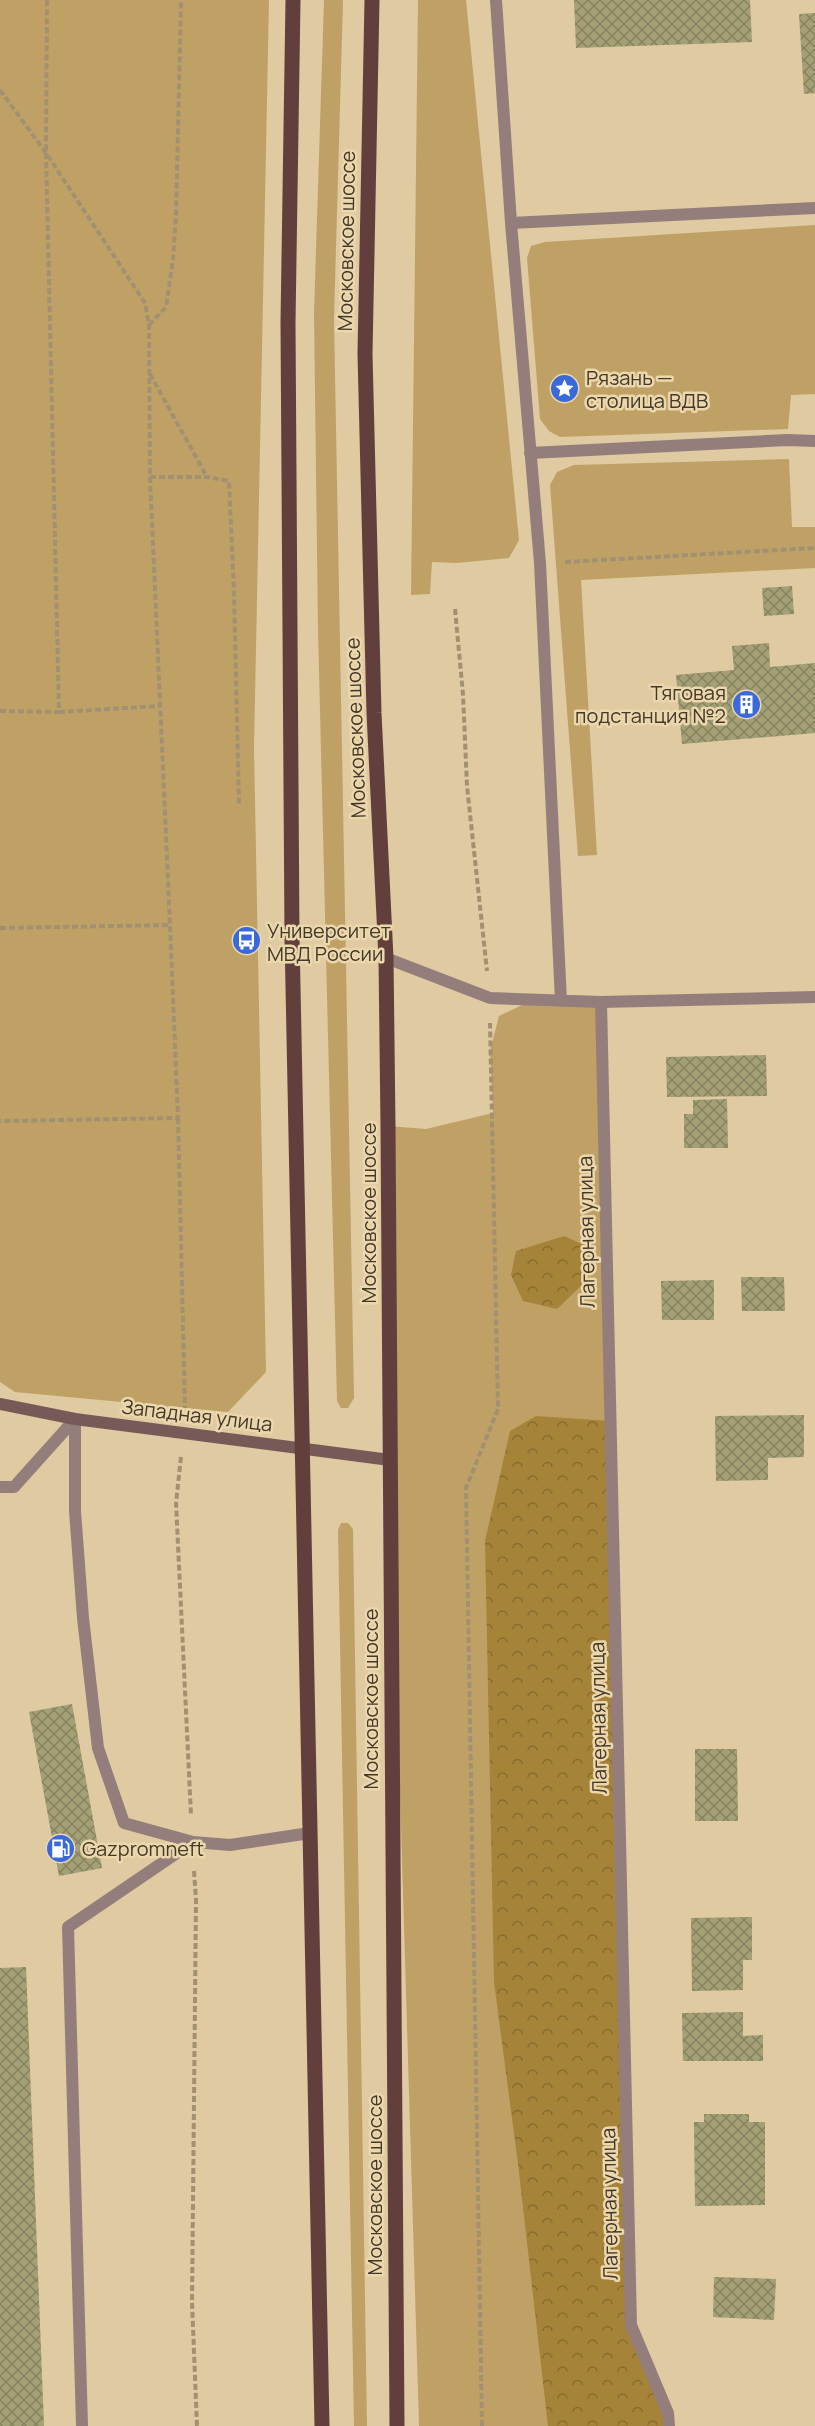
<svg xmlns="http://www.w3.org/2000/svg" width="815" height="2426" font-family="Manrope,sans-serif">
<style>
.grass{fill:#bfa165}
.forest{fill:url(#forest-crowns)}
.building{fill:url(#building-cross-hatch)}
.lines{fill:none;stroke-linecap:round;stroke-linejoin:round}
.path{stroke:#a19172;stroke-width:4;stroke-dasharray:6 3;stroke-linecap:butt}
.lane{stroke:#947e7c;stroke-width:12}
.street{stroke:#947e7c;stroke-width:12}
.secondary{stroke:#775957;stroke-width:12}
.primary{stroke:#623f3c;stroke-width:15}
.labels{text-anchor:middle;dominant-baseline:central;stroke-width:5;stroke-linejoin:round;paint-order:stroke}
.street-label{font-size:20px;fill:#423929;stroke:#ecd7ad}
.poi-label{font-size:20px;fill:#423929;stroke:#ecd7ad;text-anchor:start}
</style>
<defs>
<pattern id="forest-crowns" width="20" height="18" patternUnits="userSpaceOnUse" patternTransform="scale(1.5)"><rect width="20" height="18" fill="#a58338"/><path d="M2 6a3 3 0 1 1 6 0M12 15a3 3 0 1 1 6 0" fill="none" stroke="#886c2f"/></pattern>
<pattern id="building-cross-hatch" width="8" height="8" patternUnits="userSpaceOnUse" patternTransform="scale(1.5)"><rect width="8" height="8" fill="#a3a075"/><path d="M0 0l8 8M0 8l8-8" fill="none" stroke="#868360"/></pattern>
</defs>
<rect width="100%" height="100%" fill="#dfcaa1"/>
<path class="grass" d="M0 0H269L254 748 266 1372 228 1412 15 1392 0 1382Z
M324 0H343L334 319 354 1398 348 1408H341L337 1401 318 629 314 313Z
M418 0H466L519 540 509 558 457 563 432 562 430 594 411 595Z
M815 225V394L791 395 788 429 560 437 549 431 540 419 527 258 531 246 545 242Z
M789 459 792 527H815V568L581 580 597 855 578 856 550 485 557 472 574 465Z
M535 999 601 1002 631 2325 669 2426H419L390 1460 388 1126 426 1129 493 1113 490 1051 499 1016Z
M341 1523H348L353 1529 367 2426H354L338 1530Z"/>
<path class="forest" d="M564 1236 584 1245 587 1280 557 1309 523 1301 511 1275 516 1251Z
M536 1416 610 1421 631 2325 669 2426H548L518 2164 494 1982 485 1541 510 1431Z"/>
<path class="building" d="M574 0H750L752 42 576 48Z
M815 13V93L804 94 799 14Z
M792 586 794 614 764 616 762 588Z
M769 643 770 667 815 663V733L682 744 676 675 734 670 732 646Z
M766 1055 767 1096 667 1097 666 1057Z
M727 1099 728 1148H684V1114H693V1100Z
M741 1277H784L785 1311H742Z
M714 1280V1320H662L661 1281Z
M804 1415V1457L768 1458V1480L716 1481 715 1416Z
M72 1704 102 1868 59 1876 29 1712Z
M695 1749H737L738 1821H695Z
M752 1917V1960H743V1990L692 1991 691 1918Z
M26 1967 44 2426H0V1968Z
M743 2012V2036L763 2035V2061H683L682 2013Z
M704 2114H749V2122H765V2205L695 2206 694 2122H704Z
M714 2277 776 2279 774 2320 713 2317Z"/>
<g class="lines">
<path class="path" d="M0 90 46 153 145 303 149 325 150 477 170 925
M149 325 166 307 173 260 176 216 181 0
M150 374 207 477
M150 477H207L229 481 234 593 239 804
M565 562 815 548
M455 609 463 694 467 786 487 971
M0 711 59 712 46 153 47 0
M59 712 160 706
M0 928 170 925 178 1118 0 1121
M178 1118 185 1408
M181 1457 176 1503 191 1815
M194 1871 196 1900 192 2302 197 2426
M482 2426 466 1488 498 1409 490 1023"/>
<path class="lane" d="M496 0 511 223 540 563 561 1001
M511 223 815 208
M530 453 787 440 815 441
M386 958 490 998 601 1002 815 997
M75 1419V1511L83 1618 98 1748 124 1823 193 1842 230 1845 310 1833
M0 1487H14L75 1419
M82 2426 68 1927 193 1842"/>
<path class="street" d="M601 1002 631 2325 668 2413 669 2426"/>
<path class="secondary" d="M0 1404 75 1419 390 1460"/>
<path class="primary" d="M293 0 288 323 292 937 322 2426
M372 0 365 354 374 713 386 958 388 1126 397 2426"/>
</g>
<defs>
<symbol id="sight-disc" viewBox="-11 -11 22 22"><circle r="9.5" fill="#3a6ada" stroke="#ecd7ad"/><path d="M0-6L1.8-2.2L6-1.7L2.9 1.2L3.7 5.4L0 3.3L-3.7 5.4L-2.9 1.2L-6-1.7L-1.8-2.2Z" fill="#fff"/></symbol>
<symbol id="building-disc" viewBox="-11 -11 22 22"><circle r="9.5" fill="#3a6ada" stroke="#ecd7ad"/><path d="M-4-6H4V6H1V3H-1V6H-4ZM-2.5-4.3h1.7v1.8h-1.7ZM.8-4.3h1.7v1.8H.8ZM-2.5-1h1.7V.8h-1.7ZM.8-1h1.7V.8H.8Z" fill="#fff"/></symbol>
<symbol id="bus-disc" viewBox="-11 -11 22 22"><circle r="9.5" fill="#3a6ada" stroke="#ecd7ad"/><path d="M-5-6H5V4H4V6H2V4H-2V6H-4V4H-5ZM-3.5-4V0h7V-4ZM-3.5 1.2v1.5H-2V1.2ZM2 1.2v1.5H3.5V1.2Z" fill="#fff"/></symbol>
<symbol id="fuel-disc" viewBox="-11 -11 22 22"><circle r="9.5" fill="#3a6ada" stroke="#ecd7ad"/><path d="M-5.5-6h7V0h2V4h1.3V-2.5L3-4.5l.8-.8L6-3V5H2.5V1h-1V6h-7ZM-4.2-4.7v3.2H.2V-4.7Z" fill="#fff"/></symbol>
</defs>
<g fill-rule="evenodd">
<use href="#sight-disc" x="548" y="372" width="33" height="33"/>
<use href="#building-disc" x="730" y="688" width="33" height="33"/>
<use href="#bus-disc" x="230" y="924" width="33" height="33"/>
<use href="#fuel-disc" x="44" y="1832" width="33" height="33"/>
</g>
<g class="labels">
<g class="street-label">
<text transform="translate(346 241) rotate(-89)">Московское шоссе</text>
<text transform="translate(355 728) rotate(-92)">Московское шоссе</text>
<text transform="translate(368 1213) rotate(-90)">Московское шоссе</text>
<text transform="translate(586 1232) rotate(-91)">Лагерная улица</text>
<text transform="translate(197 1415) rotate(7)">Западная улица</text>
<text transform="translate(370 1699) rotate(-90)">Московское шоссе</text>
<text transform="translate(598 1718) rotate(-91)">Лагерная улица</text>
<text transform="translate(374 2185) rotate(-90)">Московское шоссе</text>
<text transform="translate(609 2204) rotate(-91)">Лагерная улица</text>
</g>
<g class="poi-label">
<text x="586" y="377">Рязань —<tspan x="586" dy="23">столица ВДВ</tspan></text>
<text x="726" y="692" text-anchor="end">Тяговая<tspan x="726" dy="23">подстанция №2</tspan></text>
<text x="267" y="930">Университет<tspan x="267" dy="23">МВД России</tspan></text>
<text x="82" y="1848">Gazpromneft</text>
</g>
</g>
</svg>
